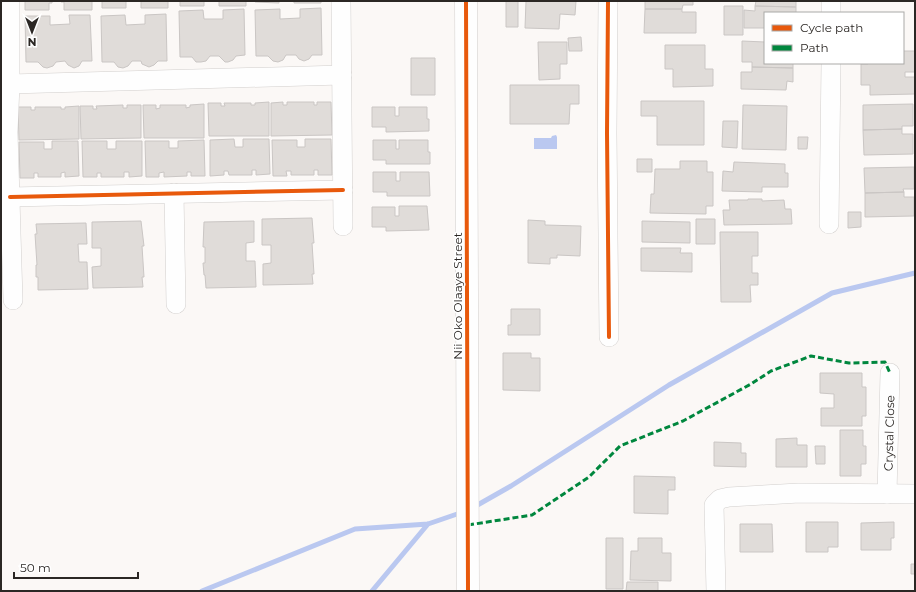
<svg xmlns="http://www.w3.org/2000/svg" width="916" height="592" font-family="Montserrat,sans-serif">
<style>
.water{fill:#bac8f0}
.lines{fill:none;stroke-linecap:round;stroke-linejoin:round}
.stream{stroke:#bac8f0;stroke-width:5}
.building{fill:#e0dcd9;stroke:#cac6c4}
.street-casing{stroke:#d2cfcd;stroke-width:20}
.secondary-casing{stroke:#d2cfcd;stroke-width:23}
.street{stroke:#fefefe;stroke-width:19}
.secondary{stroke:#fefefe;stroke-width:22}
.quiet{stroke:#00873e;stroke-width:3;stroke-dasharray:6 3;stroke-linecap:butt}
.cycleway-casing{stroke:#fff;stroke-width:6}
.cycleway{stroke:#e8590c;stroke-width:4}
.labels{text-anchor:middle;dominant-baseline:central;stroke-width:3;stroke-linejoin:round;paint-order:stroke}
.street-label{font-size:12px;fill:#2b2724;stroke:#fff}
</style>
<rect width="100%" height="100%" fill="#fbf8f6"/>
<path class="water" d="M556 135 557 137V149H534V138H551L552 136Z"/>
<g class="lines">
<path class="stream" d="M474 507 511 486 669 385 832 293 915 273
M202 591 355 529 428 524 463 512
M372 591 428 524"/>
</g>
<path class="building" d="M25 1H52V3H49V10H25Z
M61 1H92V10H64V2H61Z
M102 1H126V8H102Z
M141 1H168V8H141Z
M180 1H204V6H180Z
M219 1H246V6H219Z
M255 1H279V3L255 2Z
M294 1H321V3H294Z
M506 1H518V27H506Z
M526 1H576L575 15 560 14 559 29 525 28Z
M645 1H693V5H683L682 9H645Z
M756 1H796V7L755 6Z
M724 6H743V35H724Z
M755 6 796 7V13H765V28H744V10L755 11Z
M321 8 322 55H312L309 59 304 61 299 59 296 55H286L283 60 278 62 273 61 268 56H256L255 10 280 9V19L300 18V9Z
M244 9 245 55 236 56 233 60 228 62H225L219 56H210L206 61 201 62H196L192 57H180L179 11 203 10 204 19H223V10Z
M645 9H682V12H696V33H644Z
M166 14 167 61H158L154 65 149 67 142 64 141 61H132L128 66 123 68 118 67 114 62H102L101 16 125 15 126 25 145 24V15Z
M69 15H90L92 61H82L79 66 74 68 68 65 65 61 56 62 53 66 47 68 43 67 38 62H26L25 16H50V25L70 24Z
M581 37 582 51H569L568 38Z
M742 41 765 42V63H793V68L752 67V62H742Z
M538 42H567V64H560V79L539 80Z
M665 45H705V69H713V86L673 87V69H665Z
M903 51H915V72H905V77H915V94L870 95V85H861V64H868V63H903Z
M411 58H435V95H411Z
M752 67 793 68V82L787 81 786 90 741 89V72H752Z
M510 85H579V104H570L569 124H510Z
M641 101H704V145H657V116H641Z
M269 102V136H209L208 103H221V106H225L224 103H251V105H255V103Z
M283 102V105H287V102H314V105H317V102H331L332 135 271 136V103Z
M204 104V138H144L143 105H156V109L160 108V105H186V108L190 107V105Z
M913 104V126H902V129L863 130V105Z
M123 105V108H127V105H141V138L81 139 80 106H93V109H97L96 106Z
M743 105 787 106 786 150 742 149Z
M79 106V139L19 140 18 107H31V110H35V107H61V109H65V107Z
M372 107H395V116H399V107H427V119H429V131L386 132V127H372Z
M723 121H738L737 148 722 147Z
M902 129V134H913V154L864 155 863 130Z
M798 137H808L807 149H798Z
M234 139 235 147H243V139H269L270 174 256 175V170H252V175H229L228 171H224V175L210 176V140Z
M305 139H331L332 175H318V170H314V175H291V171H286L287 176H273L272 140H297V147H305Z
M204 140 205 176H191V172H187V176L164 177V172L159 173V177H146L145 141H169V148H178V141Z
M373 140H396V149H399V140H428V152H430V164H386V160H373Z
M52 141H78L79 176 65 177V172L61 173V177H38V173H34V178H20L19 142H44V149H52Z
M82 141H107V149H116V141H142V176L129 177V172H124V177H101V173H97V177H83Z
M637 159H652V172H637Z
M680 161H707V172H713V206H706V214L650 213 651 194H654L655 169H680Z
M734 162 785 164V173H788V187H762V192L722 191 723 171 733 172Z
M914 167V189H903L904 192 865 193 864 168Z
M373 172H396V181H400V172H429L430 196H387V192H373Z
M904 192V197H914V216L865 217V193Z
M748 199H762V201L784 200 785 209H791L792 224 724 225 723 210H730L729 200H748Z
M399 206H427L429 230 386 231V227H372V207H395V216H399Z
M848 212H861V227L848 228Z
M312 218 314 243H312L314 274H312L313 284 263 285V264L271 263V245H262V219Z
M696 219H715V244H696Z
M528 220 545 221V225L581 226 580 256 557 255V258H550V264L528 263Z
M141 221 144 246H142L144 277H142L143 287 93 288 92 267 101 266V248H92V222Z
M254 221V242L246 243V261H255L256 287 206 288 205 275H204L203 263H205V247H203L204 222Z
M642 221 690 222V243L642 242Z
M86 223 87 244H78L79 262H87L88 289 38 290V277H36V265H37L35 234H37L36 224Z
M720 232H758V256H752V273H758V285H750L751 302H721Z
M641 248H681L680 253H692V272L641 271Z
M511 309H540V335H508V325H511Z
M503 353H531V358H540V391L503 390Z
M820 373H862V387H866V416H862V426H821V408H834V394L820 393Z
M840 430H863V446H866V464H861V476H840Z
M797 438V445H807V467H776V439Z
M714 442 741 443V453H746V467L714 466Z
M815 446H825V464H816Z
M634 476 675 477V490H668V514L634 513Z
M806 522H838V547H828V552H806Z
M894 522V538H891V550H861V523Z
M740 524H772L773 552H740Z
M606 538H623V589H606Z
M638 538H662V553H671V581L630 580 631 551H638Z
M911 564H915V574H911Z
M627 582H658V591H626Z"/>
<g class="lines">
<defs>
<g id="street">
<path d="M10 1V84L8 132 13 300"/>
<path d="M341 1 343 226"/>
<path d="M608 1 607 133 609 337"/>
<path d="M831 13V1"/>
<path d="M10 84 342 75"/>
<path d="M174 193 176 304"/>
<path d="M10 197 343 190"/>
<path d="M829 224 831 63"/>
<path id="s1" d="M887 494 890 373"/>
<path d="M716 591 714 505 720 499 729 497 799 493 915 494"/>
</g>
<path id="secondary" d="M466 1 468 591"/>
</defs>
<use href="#street" class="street-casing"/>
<use href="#secondary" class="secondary-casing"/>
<use href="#street" class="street"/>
<use href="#secondary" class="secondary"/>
<path class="quiet" d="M468 525 532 515 589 477 620 446 683 421 751 384 771 371 811 356 849 363 885 362 890 373"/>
<defs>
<path id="cycleway" d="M466 1 468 591
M608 1 607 133 609 337
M10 197 343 190"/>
</defs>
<use href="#cycleway" class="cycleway-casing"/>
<use href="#cycleway" class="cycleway"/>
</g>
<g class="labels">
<g class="street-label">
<text transform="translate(457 296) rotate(-90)">Nii Oko Olaaye Street</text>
<text stroke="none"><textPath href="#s1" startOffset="61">Crystal Close</textPath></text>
</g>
</g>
<rect width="916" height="592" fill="none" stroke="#2b2724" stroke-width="4"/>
<rect x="764" y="12" width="140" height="52" fill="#ffffff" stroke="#aaa9a7"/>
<rect x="772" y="25" width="20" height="6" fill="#e8590c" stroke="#aaa9a7"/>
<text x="800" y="32" font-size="12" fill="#2b2724">Cycle path</text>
<rect x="772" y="45" width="20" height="6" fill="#00873e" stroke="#aaa9a7"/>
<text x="800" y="52" font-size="12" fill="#2b2724">Path</text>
<g transform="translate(32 32) rotate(180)" stroke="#ffffff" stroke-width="3" paint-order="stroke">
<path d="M0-3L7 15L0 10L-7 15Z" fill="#2b2724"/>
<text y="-6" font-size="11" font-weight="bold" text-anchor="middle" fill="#2b2724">N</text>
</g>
<path d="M14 572v6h124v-6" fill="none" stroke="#2b2724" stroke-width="2"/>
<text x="20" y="572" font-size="12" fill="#2b2724" stroke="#ffffff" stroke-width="3" paint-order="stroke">50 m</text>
</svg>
